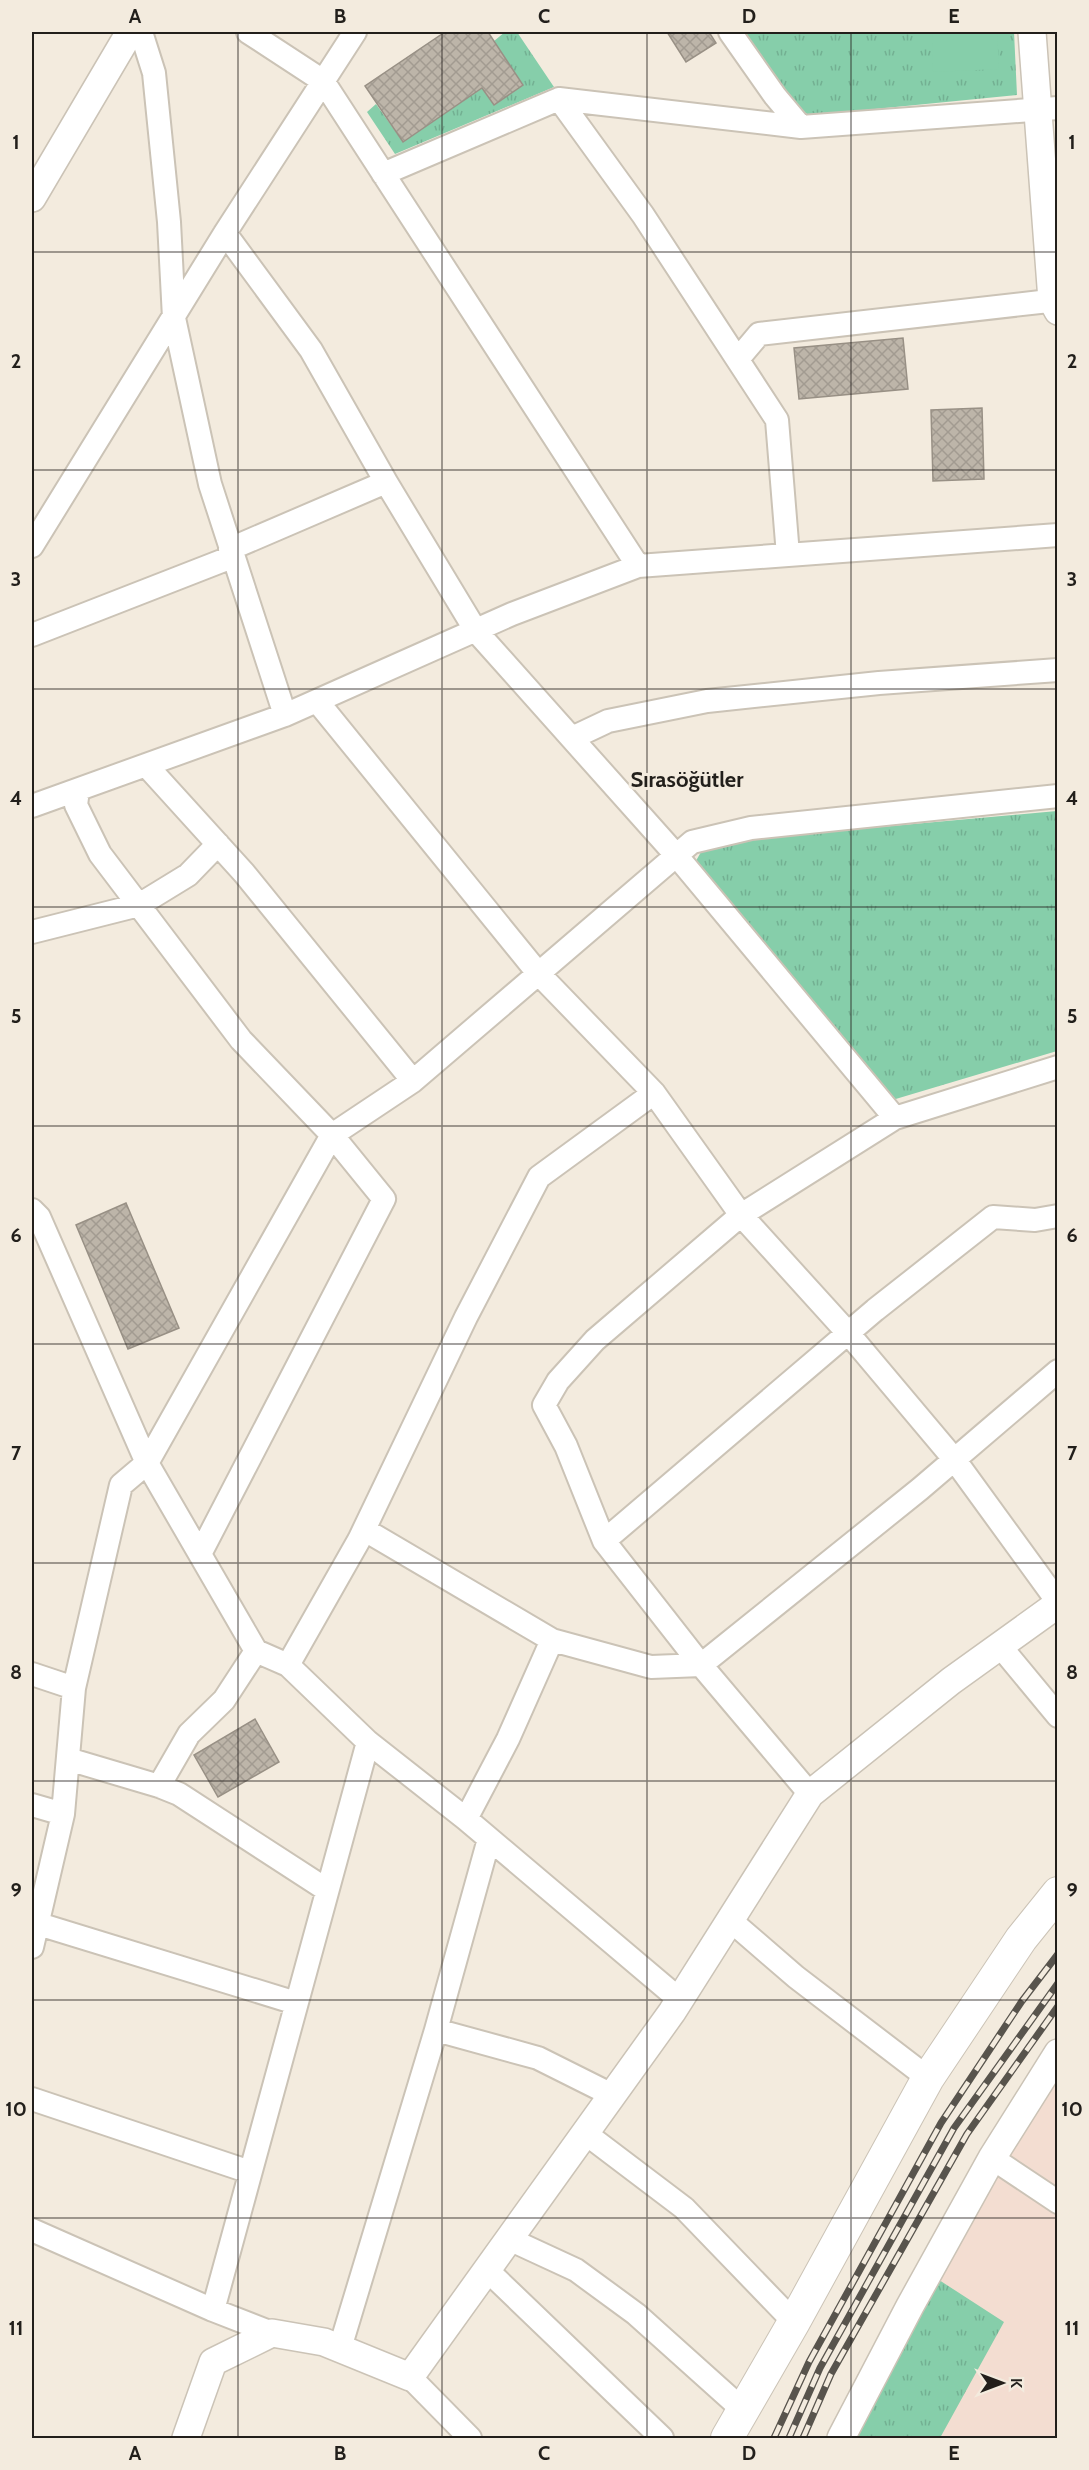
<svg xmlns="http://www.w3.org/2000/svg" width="1089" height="2470" font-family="Cabin,sans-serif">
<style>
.industrial{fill:#f3ddd1}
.grass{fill:url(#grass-tufts)}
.pitch{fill:#86ceaa}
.building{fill:url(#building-cross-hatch);stroke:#989085;stroke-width:1.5}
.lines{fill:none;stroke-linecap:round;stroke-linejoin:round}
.minor-casing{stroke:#cbc3b6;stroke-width:26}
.tertiary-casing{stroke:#cbc3b6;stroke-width:30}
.secondary-casing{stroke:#cbc3b6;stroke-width:34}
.minor{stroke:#fff;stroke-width:22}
.tertiary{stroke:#fff;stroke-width:27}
.secondary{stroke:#fff;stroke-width:32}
.rail-casing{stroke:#58544d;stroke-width:7}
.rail{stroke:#f3ebde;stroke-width:4.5;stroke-dasharray:14;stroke-linecap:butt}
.grid{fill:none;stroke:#221f1b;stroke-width:1.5;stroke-opacity:0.55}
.labels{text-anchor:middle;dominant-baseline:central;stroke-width:6;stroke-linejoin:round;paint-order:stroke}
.district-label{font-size:22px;font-weight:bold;fill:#221f1b;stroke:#f3ebde}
.neatline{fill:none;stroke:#221f1b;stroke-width:2}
.grid-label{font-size:20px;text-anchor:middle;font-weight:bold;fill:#221f1b}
</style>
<defs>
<pattern id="grass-tufts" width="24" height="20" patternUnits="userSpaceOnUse" patternTransform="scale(1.5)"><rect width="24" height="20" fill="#86ceaa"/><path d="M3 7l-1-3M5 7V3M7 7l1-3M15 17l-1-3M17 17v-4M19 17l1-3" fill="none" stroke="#73b092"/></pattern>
<pattern id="building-cross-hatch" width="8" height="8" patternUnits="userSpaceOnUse" patternTransform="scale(1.5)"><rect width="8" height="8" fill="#bdb5a9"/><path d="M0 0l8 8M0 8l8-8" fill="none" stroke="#a29b91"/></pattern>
</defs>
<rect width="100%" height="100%" fill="#f3ebde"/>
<path class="industrial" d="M1057 2079V2438H857L936 2278 1024 2127Z"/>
<path class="grass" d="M505 32H517L554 87 395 154 367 112 376 104 403 142 482 88 494 105 523 85 494 41Z
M745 32H1014L1017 95 804 116Z
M1057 811V1051L889 1101 693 866 701 852 738 840Z
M936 2278 1004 2322 940 2438H857Z"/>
<path class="pitch" d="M932 32H997L999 69 933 72Z"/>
<path class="building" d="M445 32H488L523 85 494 105 482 88 403 142 365 86Z
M667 32H709L716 43 686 62Z
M903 338 908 389 799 399 794 348Z
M982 408 984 479 933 481 931 410Z
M126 1203 179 1328 128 1349 76 1225Z
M255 1719 279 1762 218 1797 194 1755Z"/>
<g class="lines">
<defs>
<path id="minor" d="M141 32 154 73 169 222 174 318 210 484 285 715
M248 32 323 81 638 566
M730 32 775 96 801 127
M559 99 643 215 777 420 788 555
M383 174 559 99 801 127 1058 108
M225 233 311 350 386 482
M738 359 759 334 1058 300
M32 546 225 233 355 32
M230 549 386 482 476 631 676 855 895 1118
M32 635 232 557
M317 701 538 973 654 1093 741 1215 848 1333 954 1459 1058 1602
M572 738 608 721 707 701 879 683 1058 670
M146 765 244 873 413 1081
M78 790 76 805 100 854 241 1040 332 1135 384 1199 200 1554
M32 806 285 715 512 614 638 566 1058 535
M32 932 139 905 188 875 218 844
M1058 1067 895 1118 741 1215 595 1340 558 1381 544 1405 566 1446 604 1541 701 1665 920 1489 1058 1371
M32 1210 39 1217 147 1463 256 1651 288 1665 368 1742 466 1819 680 2000
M365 1530 552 1640 651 1667 701 1665 810 1794
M604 1541 875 1310 993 1217 1035 1220 1058 1216
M1000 1646 1058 1716
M288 1665 359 1540 466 1317 539 1177 654 1093
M32 1674 74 1688
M68 1759 159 1786 179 1794 327 1890
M159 1786 189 1734 224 1700 256 1651
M32 1805 63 1814
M466 1819 508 1739 552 1640
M730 1920 796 1977 928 2078
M32 1922 296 2003
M32 1947 63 1814 74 1688 121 1485 147 1463 332 1135 413 1081 692 842 751 828 1058 796
M436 2030 538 2058 612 2095
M32 2099 250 2172
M585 2133 684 2208 794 2322
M992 2158 1058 2202
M32 2230 213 2310 272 2333
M509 2239 576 2270 636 2314 743 2410
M487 2270 662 2438
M213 2310 368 1742
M340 2348 436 2030 489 1839
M410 2377 470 2438"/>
<path id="tertiary" d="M1032 32 1052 300 1058 311
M32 198 130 32
M186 2438 213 2362 272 2333 324 2342 410 2377 672 2012 810 1794 951 1681 1058 1604
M841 2438 910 2306 992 2158 1058 2053"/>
<path id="secondary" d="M727 2438 794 2322 928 2078 1021 1939 1058 1893"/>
</defs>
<use href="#minor" class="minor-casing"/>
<use href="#tertiary" class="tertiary-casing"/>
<use href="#secondary" class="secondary-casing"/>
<use href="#minor" class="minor"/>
<use href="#tertiary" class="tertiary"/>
<use href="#secondary" class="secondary"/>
<defs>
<path id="rail" d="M774 2438 809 2362 941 2123 1022 2001 1058 1954
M789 2438 820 2368 954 2128 1058 1983
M803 2438 831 2374 967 2134 1058 2006"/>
</defs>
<use href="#rail" class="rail-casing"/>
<use href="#rail" class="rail"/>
</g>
<path class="grid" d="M238 32V2438M442 32V2438M647 32V2438M851 32V2438M32 252H1058M32 470H1058M32 689H1058M32 907H1058M32 1126H1058M32 1344H1058M32 1563H1058M32 1781H1058M32 2000H1058M32 2218H1058"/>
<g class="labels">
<g class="district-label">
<text x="687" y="779">Sırasöğütler</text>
</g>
</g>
<rect width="1089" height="2470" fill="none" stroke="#f3ebde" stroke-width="66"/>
<g transform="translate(1002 2383) rotate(90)" stroke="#f3ebde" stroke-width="4.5" paint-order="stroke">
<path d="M0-4.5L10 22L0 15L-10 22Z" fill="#221f1b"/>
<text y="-9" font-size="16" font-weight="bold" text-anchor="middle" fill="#221f1b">K</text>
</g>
<rect x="33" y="33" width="1023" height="2404" class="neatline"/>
<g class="grid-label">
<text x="135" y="23">A</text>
<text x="340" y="23">B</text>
<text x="544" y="23">C</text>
<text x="749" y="23">D</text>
<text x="954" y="23">E</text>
<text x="16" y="149">1</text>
<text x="1072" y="149">1</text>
<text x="16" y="368">2</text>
<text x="1072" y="368">2</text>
<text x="16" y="586">3</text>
<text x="1072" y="586">3</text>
<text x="16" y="805">4</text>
<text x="1072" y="805">4</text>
<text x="16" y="1023">5</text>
<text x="1072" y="1023">5</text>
<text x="16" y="1242">6</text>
<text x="1072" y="1242">6</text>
<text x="16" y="1460">7</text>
<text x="1072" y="1460">7</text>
<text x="16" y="1679">8</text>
<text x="1072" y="1679">8</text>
<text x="16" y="1897">9</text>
<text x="1072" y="1897">9</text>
<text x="16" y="2116">10</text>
<text x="1072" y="2116">10</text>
<text x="16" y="2335">11</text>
<text x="1072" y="2335">11</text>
<text x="135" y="2460">A</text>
<text x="340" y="2460">B</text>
<text x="544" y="2460">C</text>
<text x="749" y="2460">D</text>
<text x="954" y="2460">E</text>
</g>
</svg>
